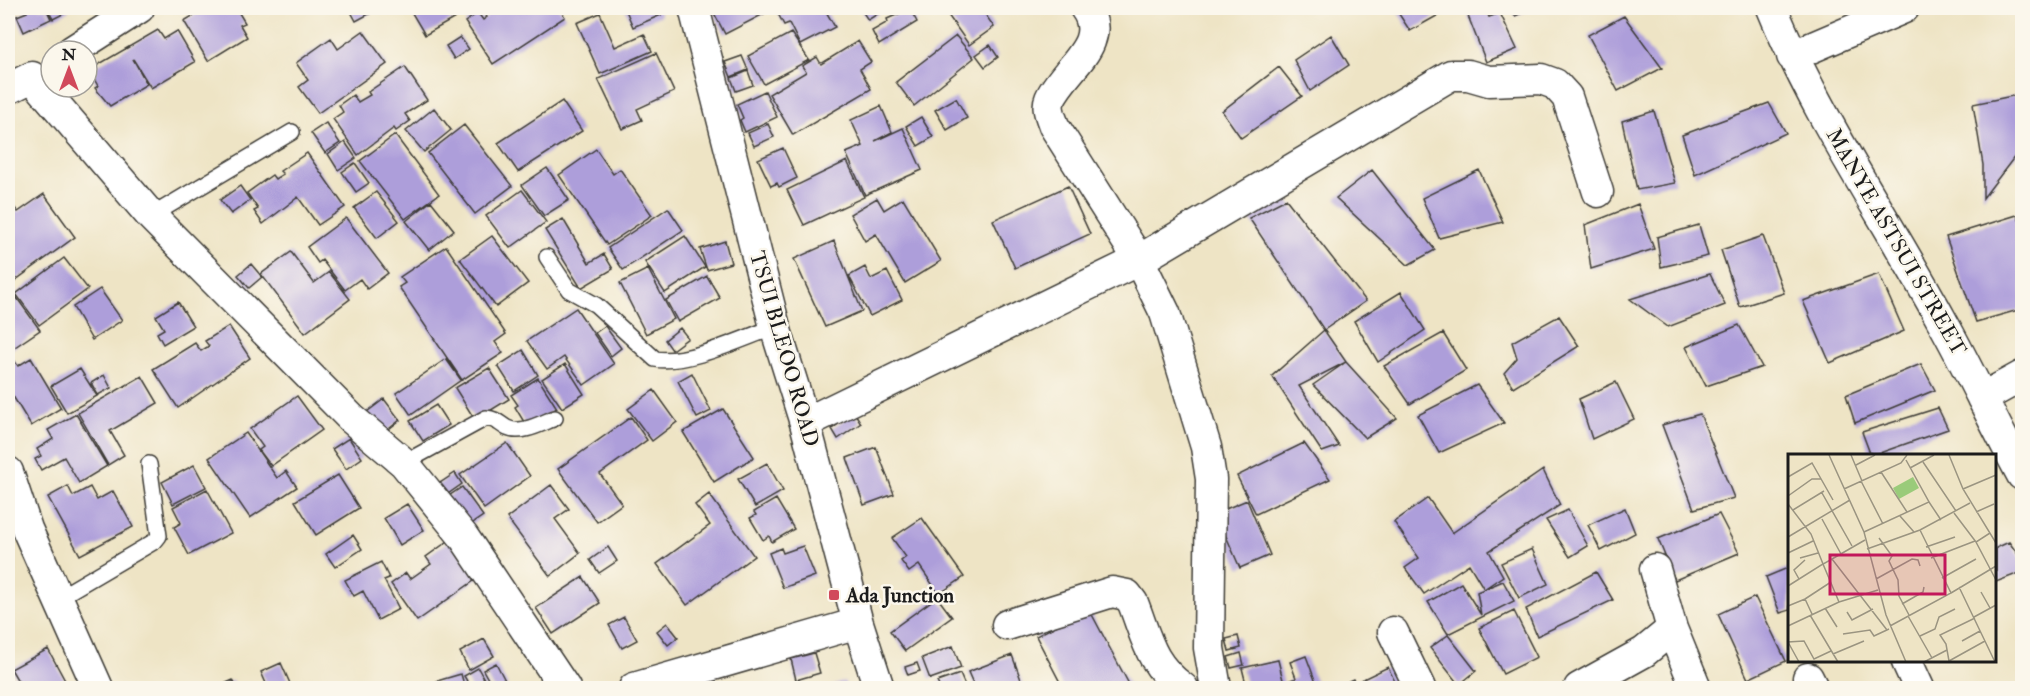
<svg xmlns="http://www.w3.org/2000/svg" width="2030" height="696" font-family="'IM FELL Double Pica',serif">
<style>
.building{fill:#ad9eda}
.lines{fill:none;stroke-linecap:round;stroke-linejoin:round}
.service-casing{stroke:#3c3a35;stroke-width:18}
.minor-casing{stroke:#3c3a35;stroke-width:33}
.service{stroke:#fff;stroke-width:15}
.minor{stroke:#fff;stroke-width:30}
.poi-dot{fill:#d1495b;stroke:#fbf7ec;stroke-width:2}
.labels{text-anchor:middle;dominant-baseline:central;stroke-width:5;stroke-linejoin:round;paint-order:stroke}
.street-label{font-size:21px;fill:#1c1c1c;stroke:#fbf7ec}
.poi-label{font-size:21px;font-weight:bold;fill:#1c1c1c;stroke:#fbf7ec;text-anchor:start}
.inset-road{fill:none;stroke:#9a9481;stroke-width:1.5}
.view{fill:#c2185b;fill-opacity:0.15;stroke:#c2185b;stroke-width:3}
.inset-edge{fill:none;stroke:#1c1c1c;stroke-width:3}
</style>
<rect width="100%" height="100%" fill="#fbf7ec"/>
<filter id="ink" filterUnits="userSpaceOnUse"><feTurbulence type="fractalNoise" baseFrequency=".0167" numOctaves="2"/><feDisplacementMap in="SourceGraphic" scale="12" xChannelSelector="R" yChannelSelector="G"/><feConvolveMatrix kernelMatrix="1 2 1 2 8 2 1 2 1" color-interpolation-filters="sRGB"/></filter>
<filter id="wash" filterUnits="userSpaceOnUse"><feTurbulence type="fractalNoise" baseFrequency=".008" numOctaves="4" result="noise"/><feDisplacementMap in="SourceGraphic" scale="24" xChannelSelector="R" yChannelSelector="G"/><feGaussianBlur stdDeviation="1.35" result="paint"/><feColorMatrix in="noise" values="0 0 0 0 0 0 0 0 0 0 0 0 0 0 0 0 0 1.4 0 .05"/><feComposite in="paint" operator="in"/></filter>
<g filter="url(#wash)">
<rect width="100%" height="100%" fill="#eee4c5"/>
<g id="blocks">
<path class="building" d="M25 8H46L51 19 24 32 17 16 27 12Z
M47 8H67L69 11 53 19Z
M206 8H236L245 23 240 25 247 37 208 61 184 21Z
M349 8H380L356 21Z
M409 8H451L457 17 425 35Z
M481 8H559L565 17 493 64 465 22 478 13 483 20 487 17Z
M625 8H658L661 15 633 27Z
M719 8H775L725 34 713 11Z
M775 8H824L835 27 800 45 789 23 784 25Z
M860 8H887L868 20Z
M943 8H981L994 27 969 45Z
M1395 8H1451L1410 31Z
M1511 8H1534L1515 16Z
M910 9 917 22 879 45 872 31 888 22 887 19Z
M1485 9 1489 17 1500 13 1517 49 1486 62 1468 16Z
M600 13 615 47 644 34 652 51 600 74 577 23Z
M1624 16 1662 68 1618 91 1588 35Z
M158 30 164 39 177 31 195 62 151 88 133 59 147 84 110 106 95 88 98 86 89 70Z
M363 31 387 64 318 113 299 87 308 80 296 63 331 38 338 49Z
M791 33 809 60 764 84 748 56Z
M1331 35 1349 65 1310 91 1294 60Z
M956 36 974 58 914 106 896 82Z
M460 37 469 49 454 59 446 46Z
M858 41 871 62 860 69 871 89 793 135 769 94 806 72 802 66 817 57 821 64Z
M990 45 998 57 985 67 976 55Z
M656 53 674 92 637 109 642 120 622 129 598 79Z
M742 56 748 70 731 77 725 62Z
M405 67 427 100 405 114 410 121 396 131 394 128 358 155 333 119 343 112 339 105 353 95 358 102 370 95 368 92Z
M1279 67 1302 96 1241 138 1222 111Z
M748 71 753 85 736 91 731 78Z
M765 91 777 117 745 132 740 120 743 118 737 104Z
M2022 94V147L1983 198V165L1973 104Z
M956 98 967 118 947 130 935 110Z
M562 101 582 131 518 172 498 143Z
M1769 103 1786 133 1695 175 1682 135Z
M881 106 892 132 875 141 903 128 922 170 865 195 846 153 863 146 851 120Z
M434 108 451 130 424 152 406 131Z
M1654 111 1675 183 1637 190 1622 121Z
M921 117 933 137 918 146 906 126Z
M326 123 340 143 325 153 311 133Z
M768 124 774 137 754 146 748 133Z
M464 125 512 186 475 214 428 153Z
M395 135 439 194 405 219 360 161Z
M345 142 356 158 338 170 328 154Z
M783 148 797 178 779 187 777 183 771 186 758 159Z
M596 149 613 174 620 169 652 215 607 245 559 175Z
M307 153 345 207 318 225 298 197 263 224 254 211 258 209 247 193 272 175 275 179 283 174 280 171Z
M847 161 864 197 804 225 787 190Z
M355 163 369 183 356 192 342 172Z
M547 168 569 200 544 216 522 185Z
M1372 170 1435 250 1408 265 1336 198Z
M1479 170 1503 222 1439 238 1422 198Z
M240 186 250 200 231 214 220 200Z
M1068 186 1090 234 1015 268 993 220Z
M522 190 546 222 510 248 486 216Z
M376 192 399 221 377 238 354 208Z
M44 194 75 237 9 285 8 204 10 202 18 212Z
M877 198 884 210 903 198 941 261 905 283 876 234 865 241 850 214Z
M1286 199 1366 301 1324 330 1249 218Z
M431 201 454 230 429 250 406 221Z
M1638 204 1654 249 1591 269 1585 225Z
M668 208 683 230 623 270 608 248Z
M2017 215 2022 226V309L1976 322 1946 237Z
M346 218 388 273 367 289 360 279 345 290 322 260 318 263 307 247Z
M563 219 589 263 604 254 613 269 581 288 545 230Z
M1699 225 1708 256 1661 267 1657 237Z
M492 236 528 283 496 307 460 259Z
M685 236 705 267 665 293 645 262Z
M1763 236 1784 293 1740 307 1721 250Z
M725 241 731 263 707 270 700 249Z
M834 241 862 311 825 327 794 259Z
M446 246 506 334 495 342 503 353 462 380 399 287 405 283 400 277Z
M291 252 314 283 329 272 350 299 305 333 261 274Z
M64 258 88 289 39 325 16 294Z
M251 264 262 277 249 288 238 275Z
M865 267 871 279 887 271 902 300 870 316 849 276Z
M648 269 674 319 646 334 620 283Z
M1710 274 1725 305 1668 327 1630 299Z
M1879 274 1904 331 1830 363 1803 301Z
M707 276 720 298 678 322 666 300Z
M100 289 122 320 92 340 73 307Z
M1401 292 1425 330 1378 362 1354 321Z
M14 294 40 330 12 349 9 344 8 346V299Z
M178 302 193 326 163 344 157 333 164 329 156 316Z
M576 308 614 364 584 385 564 357 547 369 527 341Z
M1559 316 1579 346 1513 387 1504 373 1517 358 1512 342Z
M1739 325 1762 367 1706 386 1686 347Z
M229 326 250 358 178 408 153 369 195 343 201 351 209 346 205 341Z
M605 326 621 348 611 356 595 333Z
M680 328 688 338 672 350 665 340Z
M1324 330 1346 362 1397 418 1365 438 1313 385 1346 362 1299 386 1339 446 1322 452 1272 376Z
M1443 333 1466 370 1410 404 1384 366Z
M523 350 538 375 514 391 498 366Z
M31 358 61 408 31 426 8 388V364L14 360 18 366Z
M446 359 461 380 411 415 396 393Z
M565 364 584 394 562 408 542 379Z
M1921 364 1935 390 1855 423 1846 395Z
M489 368 509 399 475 420 455 388Z
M80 369 97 396 67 413 51 386Z
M692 373 711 411 697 418 678 381Z
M104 375 111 388 98 395 91 383Z
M142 376 158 403 110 431 124 455 108 465 78 413Z
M538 378 557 408 527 427 515 407 518 405 511 395Z
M1616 382 1634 419 1592 439 1579 399Z
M1477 385 1504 423 1439 453 1418 415Z
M654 390 677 422 652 441 628 409Z
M297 396 322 430 271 466 259 450 263 447 250 429Z
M384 399 400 420 380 436 363 415Z
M436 405 449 425 423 441 410 421Z
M1938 408 1948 429 1871 456 1862 432Z
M723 409 754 457 714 482 683 432Z
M854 412 861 423 838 439 832 429Z
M76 414 107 466 79 483 64 457 41 470 35 459 41 456 37 449 53 439 48 430Z
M1700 414 1734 498 1694 509 1662 425Z
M631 417 647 440 600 474 622 504 597 522 558 469Z
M246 433 277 478 286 471 297 487 250 518 209 458Z
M349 438 362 458 346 469 332 449Z
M507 443 530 476 484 509 460 475Z
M1304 443 1330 479 1256 514 1237 476Z
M876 447 894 494 864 505 847 458Z
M767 463 783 491 755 507 738 479Z
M194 465 206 487 173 504 162 482Z
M1543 470 1560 505 1489 551 1503 576 1484 589 1469 564 1424 594 1405 568 1419 558 1394 522 1428 498 1452 533Z
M455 473 462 484 442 498 434 487Z
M338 475 359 508 316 535 295 501Z
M551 485 569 509 555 519 580 553 550 576 507 518Z
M68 486 73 496 90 487 97 500 113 491 133 527 80 555 48 497Z
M462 487 483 516 464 529 443 500Z
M207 489 231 533 189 555 174 527 181 523 173 507Z
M709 494 754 556 687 605 657 564 710 525 695 505Z
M776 499 794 529 772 542 769 536 763 540 750 518 756 515 754 512Z
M1247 500 1270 555 1240 568 1216 513Z
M407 504 424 530 400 545 384 518Z
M1625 508 1635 533 1601 551 1588 525Z
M1568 510 1588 546 1570 557 1546 520Z
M1719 514 1739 553 1675 580 1658 539Z
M922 518 964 577 939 594 919 565 909 572 901 561 906 557 892 538Z
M353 535 362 549 335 567 326 554Z
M451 539 478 578 417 621 391 584 406 573 410 579 431 564 426 557Z
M2009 542 2022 560V572L1996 582V548Z
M803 546 815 576 783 588 769 553 781 548 783 553Z
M608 547 617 561 599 573 590 560Z
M1532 549 1548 584 1519 598 1501 563Z
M381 562 389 578 384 580 399 609 378 620 363 591 354 596 345 580Z
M1790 567V610L1780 613 1766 577Z
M1596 572 1613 600 1537 636 1526 609Z
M583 577 600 603 553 634 536 608Z
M1503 581 1514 601 1448 634 1428 602 1461 583 1481 615 1477 592Z
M937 597 952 617 905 651 890 631Z
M1755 597 1786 661 1748 679 1718 614Z
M1089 609 1131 688H1063L1036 636Z
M1514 611 1537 657 1503 674 1479 628Z
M624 617 637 640 622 648 609 625Z
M667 623 678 637 668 645 657 631Z
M1448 635 1476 671 1459 685 1430 648Z
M1238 636 1241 648 1229 651 1226 639Z
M484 639 494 656 469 670 460 652Z
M953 646 961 668 930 679 922 658Z
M48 649 69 688H22L11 669Z
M814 653 820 673 796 680 791 659Z
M1241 653 1244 665 1231 668 1228 657Z
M1012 655 1024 688H975L968 672Z
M1306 656 1318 688H1291L1288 681 1296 678 1290 662Z
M1278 660 1285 688H1247L1242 668Z
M281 663 292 688H268L261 672Z
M496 663 508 686 503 688H493L483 670Z
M917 663 920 671 908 675 905 667Z
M1388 667 1398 688H1363L1359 681Z
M478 668 489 688H471L464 676Z
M461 674 465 688H439L437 681Z
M960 674 966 688H940L937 682Z
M1353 679 1358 688H1334Z
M233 680 237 688H223L222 685Z
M844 681 847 688H832V686Z"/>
</g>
</g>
<g filter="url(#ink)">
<use href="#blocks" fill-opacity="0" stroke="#3c3a35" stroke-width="1.5"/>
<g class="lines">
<defs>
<path id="service" d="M151 216 292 132
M547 257 569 290 596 305 655 359C688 365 743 338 775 327
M404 463 486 418C497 419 498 423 507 428 521 435 542 423 555 418
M58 598 155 541 159 536 149 464"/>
<path id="minor" d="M694 8 775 327 805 423 858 623 879 688
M1085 8C1111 43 1063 69 1050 99 1046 108 1051 117 1054 126L1139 260 1165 313 1206 447 1211 479 1209 648 1216 688
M1772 8C1817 118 1885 216 1942 321 1970 371 1994 424 2022 475
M72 51 139 8
M1792 56 1904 8
M8 89 32 77 151 216 352 419 404 463 463 536 565 688
M1982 398 2022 376
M805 423 1139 260 1451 75H1468L1489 81 1541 79 1555 84 1567 97 1598 192
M8 472 27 529 98 688
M1007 625 1112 592 1127 595 1133 603C1147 639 1150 664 1183 688
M1672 629 1696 688
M1393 632 1420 688
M1907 662 1919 688
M1808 678 1813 688
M634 688 858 623
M1579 688 1644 652 1672 629 1655 569"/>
</defs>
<use href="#service" class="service-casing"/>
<use href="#minor" class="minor-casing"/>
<use href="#service" class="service"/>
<use href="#minor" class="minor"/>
</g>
</g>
<rect class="poi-dot" x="828" y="589" width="12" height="12" rx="3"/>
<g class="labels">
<g class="street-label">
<text transform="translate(1896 242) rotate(60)">MANYE ASTSUI STREET</text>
<text transform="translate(784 349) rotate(74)">TSUI BLEOO ROAD</text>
</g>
<g class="poi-label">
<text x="846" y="595">Ada Junction</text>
</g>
</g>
<g transform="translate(1788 454)">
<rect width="208" height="208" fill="#eee4c5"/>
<path d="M125 23 131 34 111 45 105 34Z" fill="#9acb7a"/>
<path class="inset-road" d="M41 1 76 78 98 161 118 208M63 1 74 27M161 1 175 35 208 89M135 8 168 57M68 11 87 1M122 14 146 1M93 18 119 58M0 23 24 9 45 46M73 27 95 70M56 35 113 9 119 1M175 35 208 21M34 39 64 92M0 42 24 25H33M141 48 153 66M0 50 23 80 35 110 0 132M5 56 36 37M188 58 206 50M166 59 188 88M112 62 126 78M34 65 53 100M76 78 141 48 118 6M202 79 188 88 208 126M0 83 62 46M91 84 104 102 101 107 110 126 111 142 121 161M138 93 167 83M79 95 132 76 182 49M0 99 25 87M12 104 30 99M143 104 187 87M44 105 77 86M154 124 188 105M11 125 6 116 17 106M88 125 124 105 130 106 132 112M171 133 207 208M193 138 202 154M163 139 208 112M17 145 43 128M51 148 35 110 44 105 99 176M114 150 135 138 136 133M0 152 17 145 24 160M37 154 49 173M59 158 64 166 85 155M22 161 50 208M120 162 144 204M186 163 208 151M187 164 152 181 158 190 161 207 197 187M0 172 51 148 90 136M102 172 163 139 132 76M55 180 82 176 86 182 101 175M132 182 147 175 151 163 167 155M174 187 192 177M45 200 76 187M11 208 0 188 16 187 26 205 43 197M136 208 159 196"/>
<path class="view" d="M42 101H157V140H42Z"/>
<rect width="208" height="208" class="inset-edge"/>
</g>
<rect width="2030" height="696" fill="none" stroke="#fbf7ec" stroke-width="30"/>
<g transform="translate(69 69)"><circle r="28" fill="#fbf7ec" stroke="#a29f99" stroke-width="1.5"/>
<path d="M0-4.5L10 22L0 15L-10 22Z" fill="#d1495b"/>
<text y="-9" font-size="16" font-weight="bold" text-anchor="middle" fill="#1c1c1c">N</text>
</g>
</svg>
